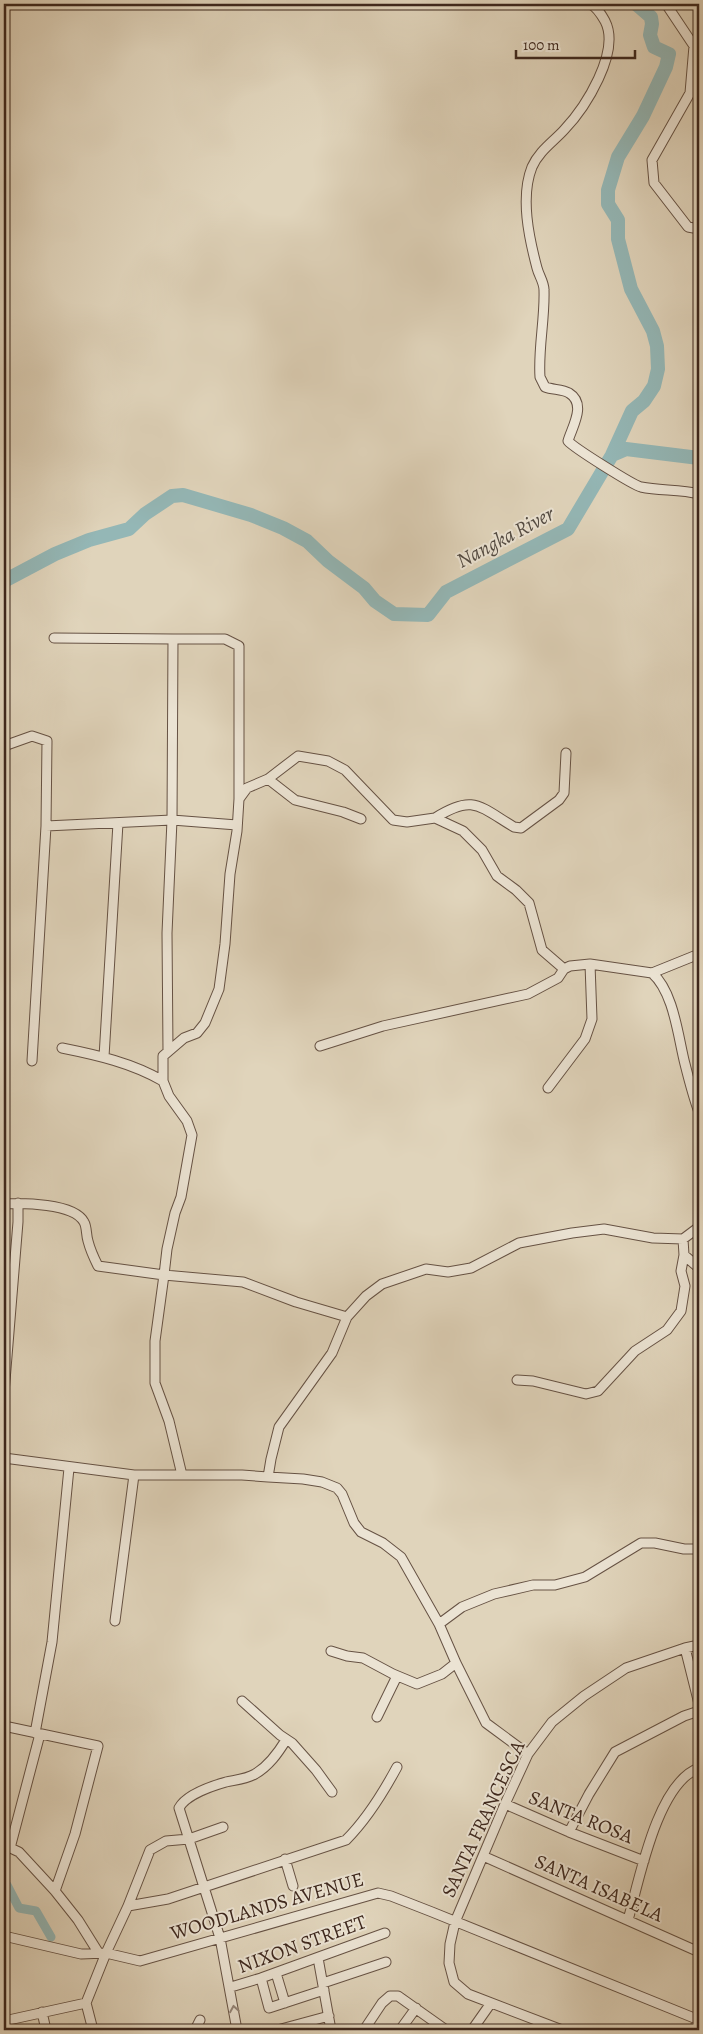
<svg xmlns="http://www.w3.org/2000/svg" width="703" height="2034" font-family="Alegreya,serif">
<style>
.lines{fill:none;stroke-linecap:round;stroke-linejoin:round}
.canal{stroke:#94b7b6;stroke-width:9}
.river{stroke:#94b7b6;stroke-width:14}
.street-casing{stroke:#665244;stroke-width:11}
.street{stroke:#ebe3d3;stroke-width:9}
.oneway{stroke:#948578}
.labels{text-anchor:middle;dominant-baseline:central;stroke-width:4;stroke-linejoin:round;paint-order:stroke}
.street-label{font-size:20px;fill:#3d271d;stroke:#ebe3d3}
.water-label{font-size:21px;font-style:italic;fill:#534b43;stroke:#ebe3d3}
</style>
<rect width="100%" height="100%" fill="#e0d4bb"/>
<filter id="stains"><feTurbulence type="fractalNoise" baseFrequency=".004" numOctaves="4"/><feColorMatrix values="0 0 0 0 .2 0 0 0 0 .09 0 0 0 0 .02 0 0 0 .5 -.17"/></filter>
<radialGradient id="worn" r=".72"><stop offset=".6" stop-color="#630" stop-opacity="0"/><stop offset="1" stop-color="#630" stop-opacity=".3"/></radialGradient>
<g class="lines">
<path class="canal" d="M4 1883 7 1885 19 1908 36 1911 51 1937"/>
<path class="river" d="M612 455 626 449 699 458
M4 581 55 554 89 540 129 529 145 514 172 496 183 495 251 515 283 528 307 541 328 561 364 588 375 601 394 614 428 615 446 592 568 529 612 455 632 411 644 401 654 386 658 369 657 346 653 331 631 289 618 239V220L608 204V190L618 157 643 116 666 67 669 54 654 47 650 35 652 24 651 17 636 4"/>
<defs>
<path id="street" d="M590 4C597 7 601 14 605 21 621 52 585 108 564 130 553 142 539 151 532 167 520 197 529 238 537 268 539 276 544 282 544 290 545 319 538 349 540 377L545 387C553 390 562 389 569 393 587 404 572 427 568 441 574 448 633 485 641 487 660 491 680 489 699 494
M666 4 694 46 690 93 652 160 654 183 688 227 699 229
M54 638 173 639
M4 746 32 736 47 741 46 826 32 1061
M435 818C473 794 479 806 514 827L521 828 559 800 564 793 566 753
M361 819 343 812 295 800 268 779 298 756 328 761 345 770 393 820 407 822 435 818 463 831 482 850 497 876 516 890 529 903 542 950 564 969
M46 826 172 820 237 825
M652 973 699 954
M320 1046 383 1026 528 994 558 978 564 969 570 966 590 964 652 973C674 992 678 1037 685 1064 689 1080 693 1096 699 1112
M62 1048C97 1055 132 1063 163 1081
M168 1050 167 933 172 820 173 639H225L239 646V799
M104 1057 118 823
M548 1088 585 1039 592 1019 590 964
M4 1204C22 1203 74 1203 84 1222 87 1227 86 1235 88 1241 90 1249 94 1258 98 1266L164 1275 167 1249 175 1213 181 1197 192 1135 187 1121 169 1096 163 1081V1056L184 1038 197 1033 205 1023 219 989 225 944 230 874 237 831 239 799 247 788 268 779
M684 1255 699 1268
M517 1380 533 1381 586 1394 598 1391 635 1351 667 1330 681 1311 685 1286 681 1271 684 1255 683 1239
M4 1393 18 1222V1203
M4 1458 134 1475H242L268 1477 271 1459 279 1427 332 1353 347 1317 366 1296 382 1284 426 1269 448 1272 471 1268 519 1243 572 1233 604 1229 653 1238 683 1239 699 1227
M182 1475 169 1421 155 1383V1341L164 1275 243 1282 296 1302 347 1317
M268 1477 303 1479 322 1482 337 1488 342 1494 354 1523 361 1532 383 1543 401 1557 439 1624 456 1663 486 1723 528 1754
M115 1621 134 1475
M439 1624 462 1607 494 1594 533 1585H555L585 1577 641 1543H655L684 1549H699
M685 1648 699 1704
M331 1651 347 1656 363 1658 393 1674 417 1684 442 1674 456 1663
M242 1701 280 1735 292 1743 316 1770 332 1792
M377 1717 397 1676
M4 1726 98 1746 75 1834 55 1891
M35 1733 52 1642 69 1468
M505 1804 569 1832 644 1861
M569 1832 589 1794 615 1752 684 1716 699 1711
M4 1845 19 1852 55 1891 78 1920 98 1952
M10 1848 40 1734
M483 1856 699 1952
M285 1859 293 1886
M128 1906 168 1899 346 1840C367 1819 383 1793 397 1767
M628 1920C639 1881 657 1783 699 1768
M4 1936 81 1954 106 1953 140 1961 378 1893 391 1896 432 1912 699 2020
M318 1958 331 2030
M276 1973 285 2003
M261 1978 269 2008 324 1990
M323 1983 386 1962
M231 1987 261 1978 385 1933
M86 2003 106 1953 128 1906 150 1850 166 1841 189 1839 223 1827
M86 2003 93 2030
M42 2012 46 2030
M4 2021 86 2003
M281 2029 329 2016
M195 2030 200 2020
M237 2030 220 1938 179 1808C186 1795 212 1786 226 1782 235 1780 247 1779 255 1774 269 1766 278 1753 286 1740
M364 2030 382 2003 390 1996H398L446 2030
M400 2030 416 2008
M472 2030 491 2003
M562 2030 468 1994 454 1982 449 1963 450 1944 455 1922 505 1804 528 1754 552 1722 584 1696 626 1668 685 1648 699 1645
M695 2030 699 2010"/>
</defs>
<use href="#street" class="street-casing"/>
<use href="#street" class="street"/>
</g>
<defs><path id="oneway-chevron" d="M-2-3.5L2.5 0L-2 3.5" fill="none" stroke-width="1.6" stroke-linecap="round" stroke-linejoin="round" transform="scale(1.25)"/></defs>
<use class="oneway" href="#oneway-chevron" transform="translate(234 2009) rotate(-99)"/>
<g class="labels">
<g class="street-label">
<text transform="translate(581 1817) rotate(22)">SANTA ROSA</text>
<text transform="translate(483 1819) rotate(-65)">SANTA FRANCESCA</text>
<text transform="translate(599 1888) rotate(24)">SANTA ISABELA</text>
<text transform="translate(267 1906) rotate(-16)">WOODLANDS AVENUE</text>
<text transform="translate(302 1944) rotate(-20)">NIXON STREET</text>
</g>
<g class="water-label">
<text transform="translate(505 537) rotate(-28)">Nangka River</text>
</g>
</g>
<rect width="703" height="2034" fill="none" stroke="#e0d4bb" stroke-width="20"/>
<rect x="5" y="5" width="693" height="2024" fill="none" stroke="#3d271d" stroke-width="2.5"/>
<rect x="10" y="10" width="683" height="2014" fill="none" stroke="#3d271d"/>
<path d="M516 50v8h119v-8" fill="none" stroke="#3d271d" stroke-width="2.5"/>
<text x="523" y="50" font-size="15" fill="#3d271d" stroke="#ebe3d3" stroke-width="4" paint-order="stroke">100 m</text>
<rect width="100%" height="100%" filter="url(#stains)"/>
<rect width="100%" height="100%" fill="url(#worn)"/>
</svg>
